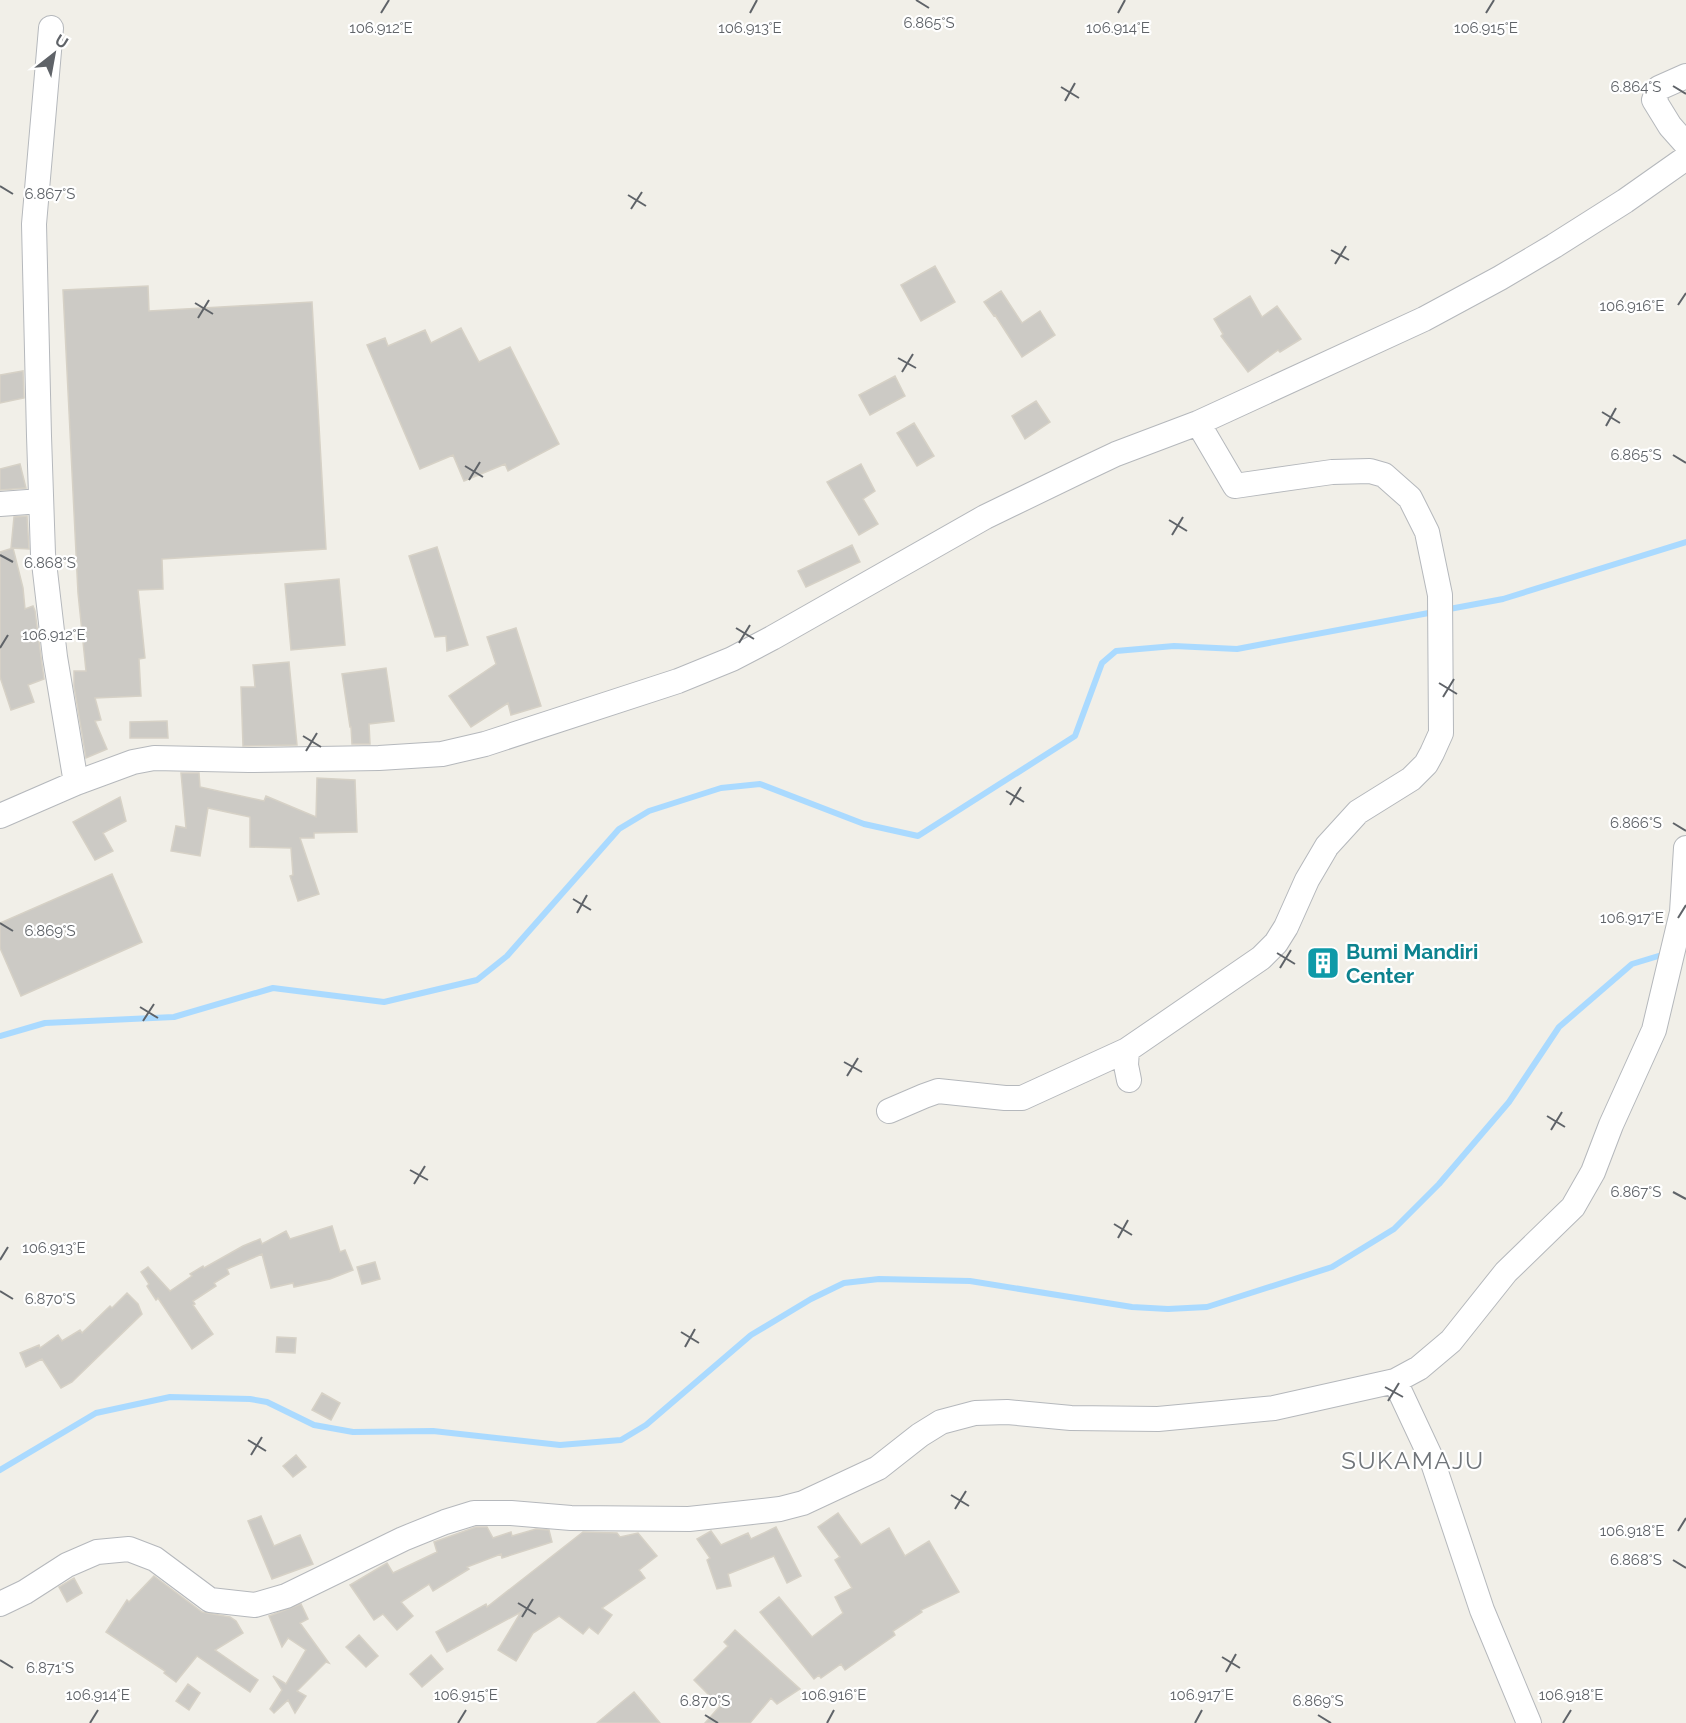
<svg xmlns="http://www.w3.org/2000/svg" width="1686" height="1723" font-family="Raleway,sans-serif">
<style>
.lines{fill:none;stroke-linecap:round;stroke-linejoin:round}
.stream{stroke:#aadaff;stroke-width:6}
.building{fill:#cccac5;stroke:#d6d1c6;stroke-width:1.5}
.minor-casing{stroke:#b5b8bc;stroke-width:26}
.minor{stroke:#fff;stroke-width:24}
.ticks{fill:none;stroke:#5f6368;stroke-width:2}
.labels{text-anchor:middle;dominant-baseline:central;stroke-width:4.5;stroke-linejoin:round;paint-order:stroke}
.culture-label{font-size:21px;font-weight:bold;fill:#0d838f;stroke:#fff;text-anchor:start}
.quarter-label{font-size:24px;letter-spacing:1.5px;fill:#70757a;stroke:#fff}
.ticks-label{font-size:15px;text-anchor:middle;fill:#5f6368;stroke:#fff;stroke-width:4.5;stroke-linejoin:round;paint-order:stroke}
</style>
<rect width="100%" height="100%" fill="#f1efe8"/>
<g class="lines">
<path class="stream" d="M1444 610 1503 599 1686 542
M0 1036 45 1023 174 1017 273 988 384 1002 477 980 507 956 619 829 649 811 721 788 760 784 864 824 918 836 1075 736 1102 663 1116 651 1174 646 1237 649 1434 612
M0 1470 96 1413 170 1397 250 1399 267 1402 314 1425 353 1432 433 1431 560 1445 621 1440 646 1425 751 1335 811 1299 844 1283 879 1279 970 1281 1132 1307 1168 1309 1207 1307 1332 1267 1394 1229 1439 1184 1509 1102 1559 1027 1632 964 1665 954"/>
</g>
<path class="building" d="M935 266 955 302 921 321 901 285Z
M148 286 149 311 312 302 326 549 162 559 163 589 138 590 145 658 139 659 141 696 95 698 101 720 95 721 107 749 86 758 74 686V671H86L78 593 63 290Z
M1001 291 1022 323 1040 311 1055 335 1022 357 995 315 994 316 984 302Z
M1250 296 1262 317 1277 306 1301 339 1280 352 1278 350 1248 372 1221 336 1223 334 1214 319Z
M461 328 479 362 510 347 559 444 508 471 505 464 464 481 453 455 420 469 367 345 385 338 388 346 425 330 431 343Z
M23 371 24 398 0 403V375Z
M895 376 905 396 870 415 859 395Z
M1036 401 1050 422 1025 439 1012 416Z
M914 423 934 456 917 466 897 433Z
M20 464 26 488 0 490V469Z
M861 464 875 491 863 499 878 524 859 535 827 482Z
M27 516 29 549 11 548 14 517Z
M852 545 860 562 806 587 798 571Z
M437 547 468 645 447 651 446 636 435 637 409 556Z
M13 548 23 588 25 609 33 606 35 611 38 635 36 636 39 642 44 679 28 685 34 702 11 710 0 677V552Z
M339 579 345 645 291 650 285 584Z
M516 628 541 706 511 715 508 703 471 727 449 696 496 664 487 637Z
M289 662 297 745 243 746 241 687H255L253 665Z
M386 668 394 721 369 724 370 744H352L351 727H350L342 674Z
M167 721 168 738H130V722Z
M181 773H199L200 787 264 801 266 796 316 817 317 778 355 780 357 832 314 833V838H300L319 894 298 901 290 876 293 875 291 848 250 847V817L208 808 200 856 171 851 176 826 186 828Z
M120 797 126 821 103 833 113 851 95 860 73 822Z
M112 874 142 942 21 996 0 948V923Z
M1324 948 1338 969 1322 979 1309 958Z
M332 1226 340 1252 345 1250 353 1270 330 1279 294 1287 293 1283 271 1288 262 1254 227 1269 229 1274 214 1283 216 1286 193 1301 195 1304 193 1305 213 1334 192 1349 158 1298 156 1300 147 1286 149 1284 141 1272 148 1267 170 1291 192 1276 190 1274 203 1266 204 1268 243 1246 260 1239 262 1244 286 1231 290 1239Z
M375 1262 380 1279 362 1284 357 1267Z
M127 1293 138 1304 142 1314 72 1382 61 1388 42 1359 26 1367 20 1353 39 1345 40 1348 58 1335 62 1341 80 1330 82 1333 110 1306 112 1308Z
M277 1337 296 1338 295 1353 276 1352Z
M322 1393 340 1403 331 1420 312 1410Z
M296 1455 306 1467 293 1477 283 1466Z
M838 1513 861 1545 889 1528 905 1556 929 1541 959 1592 921 1610 922 1612 893 1631 895 1635 845 1670 841 1664 821 1678 819 1675 814 1679 760 1612 779 1597 812 1637 843 1613 835 1597 852 1588 835 1560 840 1557 818 1527Z
M261 1516 274 1546 300 1535 313 1564 272 1579 248 1521Z
M476 1527H487L493 1538 511 1532 512 1536 536 1529 549 1530 552 1542 502 1558 501 1554 467 1567 469 1569 433 1591 429 1584 401 1602 413 1616 397 1630 383 1614 374 1620 350 1585 387 1563 393 1573 437 1552 434 1542Z
M776 1527 801 1576 787 1583 774 1556 728 1574 731 1586 717 1589 707 1560 710 1558 697 1539 711 1531 721 1545 748 1533 751 1539Z
M583 1532 617 1533 620 1537 638 1533 657 1556 639 1570 645 1578 602 1608 612 1615 598 1634 589 1627 583 1634 559 1616 533 1633 516 1661 498 1650 521 1612 447 1652 436 1632 486 1604 487 1607Z
M154 1576 202 1612 230 1617 236 1621 243 1633 215 1650 258 1680 250 1692 197 1656 176 1682 164 1673 165 1671 106 1632 127 1600 129 1602Z
M74 1578 82 1593 67 1602 59 1587Z
M301 1604 308 1619 300 1623 329 1663 326 1662 297 1691 306 1696 295 1713 288 1700 274 1713 270 1709 282 1690 273 1676 286 1684 306 1650 288 1638 282 1647 269 1616Z
M735 1630 800 1689 777 1704 771 1698 750 1723H705L720 1706 694 1680 728 1646 724 1642Z
M359 1635 378 1656 366 1667 346 1647Z
M431 1655 443 1669 422 1687 410 1674Z
M188 1684 200 1693 189 1710 176 1701Z
M634 1692 660 1723H597Z"/>
<g class="lines">
<defs>
<path id="minor" d="M51 28 34 224 39 436 43 554 55 657 76 783
M1686 76 1659 88 1654 100 1670 126 1686 144
M0 504 41 501
M0 816 76 783 133 762 154 758 249 760 379 758 442 754 485 744 678 681 732 659 772 638 985 517 1078 472 1116 454 1198 423 1424 319 1500 278 1554 246 1625 201 1686 158
M1129 1080 1126 1065 1127 1050 1261 958 1276 943 1286 927 1307 880 1327 846 1358 812 1411 779 1426 764 1432 753 1441 733 1440 595 1427 532 1410 498 1384 475 1370 471 1332 472 1235 486 1198 423
M889 1111 924 1096 938 1091 1005 1098H1022L1127 1050
M1395 1381 1432 1460 1482 1610 1529 1723
M0 1604 25 1592 67 1565 97 1552 129 1549 155 1559 210 1600 255 1605 286 1596 403 1539 445 1522 474 1513H511L571 1518 689 1519 780 1509 803 1503 878 1468 920 1435 941 1422 975 1413 1007 1412 1071 1418 1158 1419 1274 1408 1395 1381 1419 1368 1451 1341 1506 1272 1573 1207 1593 1172 1611 1125 1654 1030 1682 912 1686 848"/>
</defs>
<use href="#minor" class="minor-casing"/>
<use href="#minor" class="minor"/>
</g>
<path class="ticks" d="M916 0 929 8M381 13 389 0M750 13 757 0M1118 13 1125 0M1486 13 1494 0M1673 86 1686 94M1061 87 1079 98M1065 101 1075 83M0 186 13 194M628 195 646 206M631 209 642 192M1331 250 1349 260M1335 264 1346 246M195 303 213 314M1678 305 1686 293M198 318 209 300M898 358 916 368M902 372 913 354M1602 412 1620 423M1606 426 1616 408M1673 455 1686 463M465 466 483 477M469 480 480 462M1169 520 1187 531M1172 535 1183 517M0 555 13 562M736 628 754 639M739 643 750 625M0 648 8 635M1439 683 1457 694M1443 697 1454 679M303 736 321 747M306 751 317 733M1006 791 1024 802M1010 805 1021 787M1673 823 1686 831M573 899 591 910M577 913 587 895M1678 918 1686 905M0 923 13 931M1277 953 1295 964M1280 968 1291 950M140 1007 158 1018M143 1021 154 1004M844 1062 862 1072M847 1076 858 1058M1547 1116 1565 1127M1551 1130 1562 1112M410 1170 428 1180M414 1184 425 1166M1673 1192 1686 1199M1114 1224 1132 1235M1118 1238 1128 1220M0 1260 8 1247M0 1291 13 1299M681 1332 699 1343M685 1347 695 1329M1385 1387 1403 1397M1388 1401 1399 1383M248 1440 266 1451M251 1455 262 1437M951 1495 969 1506M955 1509 966 1491M1678 1531 1686 1518M1673 1560 1686 1568M518 1603 536 1614M522 1617 533 1599M1222 1657 1240 1668M0 1660 13 1668M1226 1672 1236 1654M705 1715 718 1723M1318 1715 1331 1723M90 1723 98 1710M458 1723 466 1710M827 1723 834 1710M1195 1723 1202 1710M1563 1723 1571 1710"/>
<defs>
<symbol id="building-square" viewBox="-11 -11 22 22"><rect x="-9" y="-9" width="18" height="18" rx="4" fill="#0f9aa8" stroke="#fff"/><path d="M-4-6H4V6H1V3H-1V6H-4ZM-2.5-4.3h1.7v1.8h-1.7ZM.8-4.3h1.7v1.8H.8ZM-2.5-1h1.7V.8h-1.7ZM.8-1h1.7V.8H.8Z" fill="#fff"/></symbol>
</defs>
<g fill-rule="evenodd">
<use href="#building-square" x="1304" y="944" width="38" height="38"/>
</g>
<g class="labels">
<g class="culture-label">
<text x="1346" y="951">Bumi Mandiri<tspan x="1346" dy="24">Center</tspan></text>
</g>
<g class="quarter-label">
<text x="1413" y="1460">SUKAMAJU</text>
</g>
</g>
<g class="ticks-label">
<text x="929" y="28">6.865°S</text>
<text x="381" y="33">106.912°E</text>
<text x="750" y="33">106.913°E</text>
<text x="1118" y="33">106.914°E</text>
<text x="1486" y="33">106.915°E</text>
<text x="1636" y="92">6.864°S</text>
<text x="50" y="199">6.867°S</text>
<text x="1632" y="311">106.916°E</text>
<text x="1636" y="460">6.865°S</text>
<text x="50" y="568">6.868°S</text>
<text x="54" y="640">106.912°E</text>
<text x="1636" y="828">6.866°S</text>
<text x="1632" y="923">106.917°E</text>
<text x="50" y="936">6.869°S</text>
<text x="1636" y="1197">6.867°S</text>
<text x="54" y="1253">106.913°E</text>
<text x="50" y="1304">6.870°S</text>
<text x="1632" y="1536">106.918°E</text>
<text x="1636" y="1565">6.868°S</text>
<text x="50" y="1673">6.871°S</text>
<text x="98" y="1700">106.914°E</text>
<text x="466" y="1700">106.915°E</text>
<text x="834" y="1700">106.916°E</text>
<text x="1202" y="1700">106.917°E</text>
<text x="1571" y="1700">106.918°E</text>
<text x="705" y="1706">6.870°S</text>
<text x="1318" y="1706">6.869°S</text>
</g>
<g transform="translate(54 54) rotate(31)" stroke="#ffffff" stroke-width="4.5" paint-order="stroke">
<path d="M0-4.5L10 22L0 15L-10 22Z" fill="#5f6368"/>
<text y="-9" font-size="16" font-weight="bold" text-anchor="middle" fill="#5f6368">U</text>
</g>
</svg>
